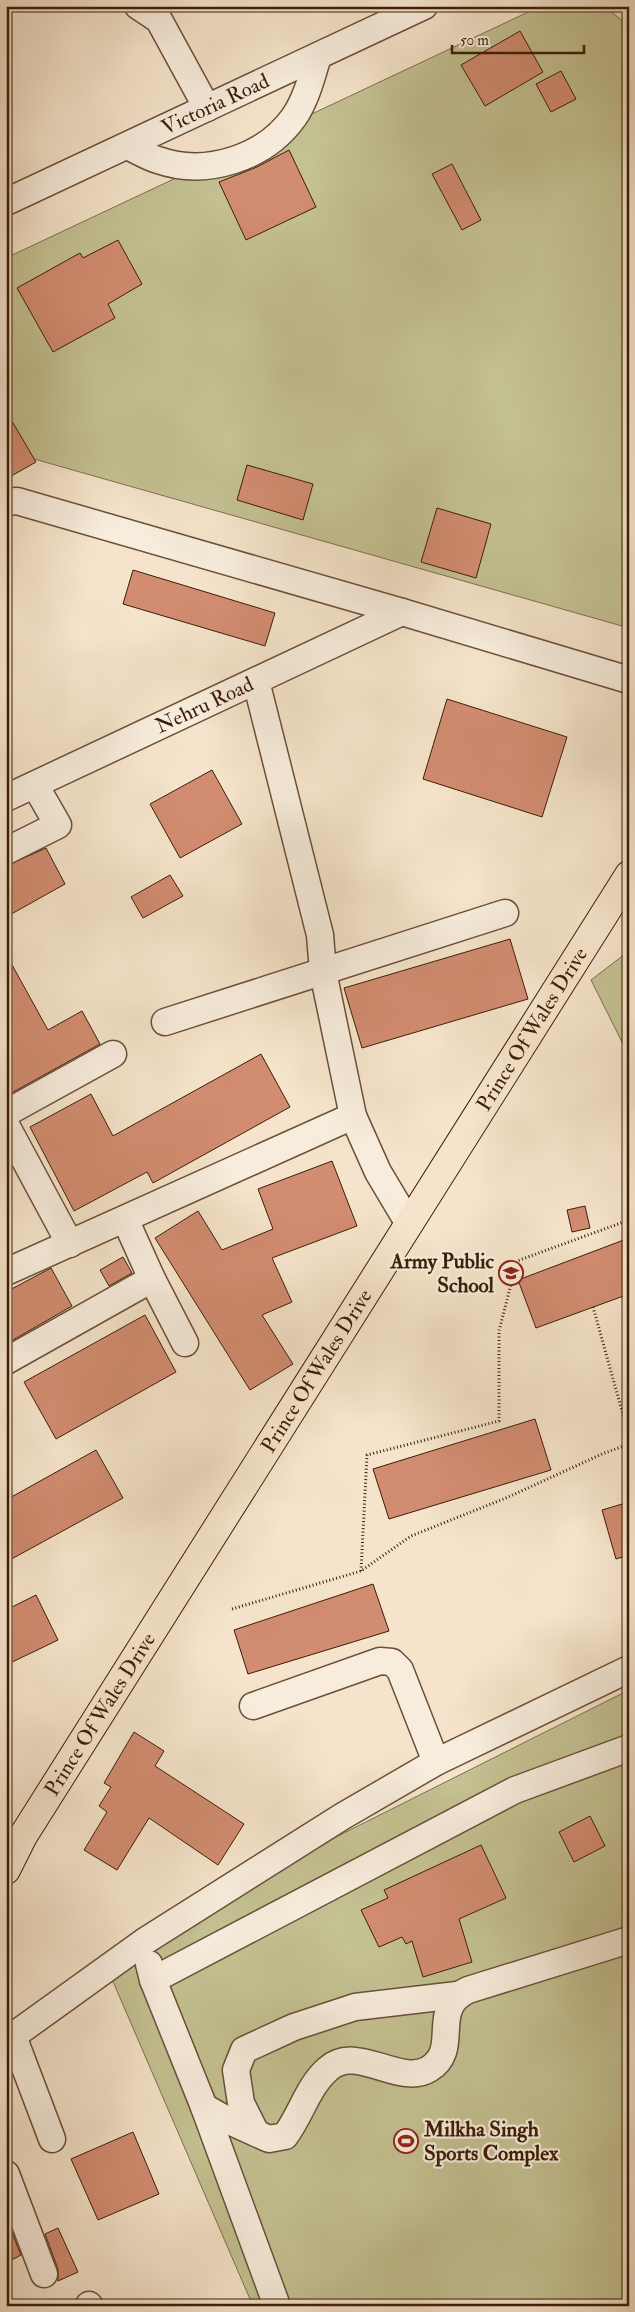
<svg xmlns="http://www.w3.org/2000/svg" width="635" height="2312" font-family="'IM FELL Double Pica',serif">
<style>
.green{fill:#c4c192;stroke:#806f4c}
.building{fill:#d28c71;stroke:#3d1d07}
.lines{fill:none;stroke-linecap:round;stroke-linejoin:round}
.minor-casing{stroke:#6b4f38;stroke-width:29}
.major-casing{stroke:#3d1d07;stroke-width:30}
.path{stroke:#3d1d07;stroke-width:3;stroke-dasharray:1 2.5;stroke-linecap:butt}
.minor{stroke:#f8eddd;stroke-width:26}
.major{stroke:#f5e4cb;stroke-width:28}
.labels{text-anchor:middle;dominant-baseline:central;stroke-width:4.5;stroke-linejoin:round;paint-order:stroke}
.street-label{font-size:21px;fill:#3d1d07;stroke:#f8eddd}
.poi-label{font-size:21px;font-weight:bold;fill:#3d1d07;stroke:#f8eddd;text-anchor:end}
</style>
<rect width="100%" height="100%" fill="#f5e4cb"/>
<filter id="stains"><feTurbulence type="fractalNoise" baseFrequency=".004" numOctaves="4"/><feColorMatrix values="0 0 0 0 .2 0 0 0 0 .09 0 0 0 0 .02 0 0 0 .5 -.17"/></filter>
<radialGradient id="worn" r=".72"><stop offset=".6" stop-color="#630" stop-opacity="0"/><stop offset="1" stop-color="#630" stop-opacity=".3"/></radialGradient>
<path class="green" d="M541 6H604L629 26V628L6 451V258Z
M629 951V1056L591 980Z
M629 1690V2306H253L111 1977 310 1850Z"/>
<path class="building" d="M520 31 543 72 485 106 461 65Z
M561 71 576 99 551 112 536 84Z
M289 150 316 207 246 240 219 182 257 167Z
M452 164 481 220 462 230 432 174Z
M118 240 142 284 108 304 115 318 53 352 17 288 80 253 83 258Z
M6 411 36 462 6 479Z
M247 465 313 484 303 520 237 500Z
M437 508 491 524 476 578 421 562Z
M133 570 275 613 265 646 123 604Z
M447 699 567 737 542 817 423 779Z
M212 770 242 824 180 858 150 804Z
M46 848 65 884 6 917V866Z
M170 875 183 896 143 918 131 897Z
M510 939 528 999 362 1048 344 988Z
M6 954 48 1030 82 1011 100 1044 6 1096Z
M261 1054 290 1107 153 1183 147 1172 74 1211 30 1127 91 1094 113 1136Z
M332 1161 357 1226 272 1258 292 1302 262 1315 293 1364 250 1390 155 1238 198 1211 222 1250 273 1229 258 1189Z
M585 1206 590 1228 572 1232 567 1210Z
M629 1238V1294L536 1328 518 1280Z
M123 1257 132 1273 109 1286 100 1270Z
M51 1268 72 1306 6 1344V1292Z
M145 1315 176 1372 56 1439 24 1382Z
M535 1419 551 1470 389 1519 373 1469Z
M96 1450 123 1498 6 1562V1500Z
M629 1502V1555L616 1559 602 1510Z
M373 1584 389 1631 248 1674 234 1630Z
M36 1595 58 1640 6 1665V1610Z
M134 1732 164 1751 155 1766 244 1824 218 1865 149 1818 117 1870 84 1850 107 1812 99 1806 111 1787 104 1783Z
M590 1816 605 1846 574 1862 559 1832Z
M481 1845 506 1898 459 1919 472 1962 423 1977 412 1941 406 1944 402 1937 379 1947 361 1910 388 1898 384 1890Z
M133 2132 159 2194 98 2220 71 2159Z
M6 2217 21 2255 6 2263Z
M58 2228 78 2272 58 2281V2269L45 2234Z"/>
<g class="lines">
<defs>
<g id="minor">
<path d="M138 6 159 20 207 108"/>
<path d="M127 146C137 150 147 157 158 160 206 177 265 158 294 117 306 100 312 76 318 56"/>
<path id="s1" d="M6 202 424 6"/>
<path d="M6 502 17 501 402 612 629 680"/>
<path d="M256 681 320 935 323 972 353 1116 378 1172 409 1224"/>
<path id="s2" d="M6 798 402 612"/>
<path d="M6 851 58 825 35 785"/>
<path d="M165 1022 505 913"/>
<path d="M6 1113 113 1054"/>
<path d="M6 1125 70 1244"/>
<path d="M125 1219 152 1279 185 1343"/>
<path d="M6 1272 353 1116"/>
<path d="M6 1361 152 1279"/>
<path d="M253 1706 380 1661 392 1662 400 1670 436 1762"/>
<path d="M149 1964 153 1980 204 2107 277 2306"/>
<path d="M153 1980 515 1790 629 1748"/>
<path d="M13 2036 52 2139"/>
<path d="M6 2041 145 1941 343 1816 436 1762 629 1669"/>
<path d="M204 2107 229 2121 269 2139 285 2136C301 2115 308 2086 328 2069 356 2043 400 2087 429 2069 462 2049 428 2009 468 1990L629 1940"/>
<path d="M256 2133 241 2103 236 2070 244 2050 294 2027 355 2007 457 1995"/>
<path d="M6 2174 44 2274"/>
<path d="M89 2306V2305"/>
</g>
<g id="major">
<path id="s3" d="M6 1870 23 1836 629 875"/>
</g>
</defs>
<use href="#minor" class="minor-casing"/>
<use href="#major" class="major-casing"/>
<path class="path" d="M593 1307 629 1436
M361 1571 367 1455 499 1421V1331L517 1261 629 1220
M232 1609 361 1571 411 1536 506 1498 602 1454 629 1444"/>
<use href="#minor" class="minor"/>
<use href="#major" class="major"/>
</g>
<defs>
<symbol id="school-ring" viewBox="-11 -11 22 22"><circle r="9.5" fill="#f8eddd" stroke="#8f2418" stroke-width="1.5"/><path d="M0-5L7-2L0 1L-7-2ZM-4 1L0 2.5L4 1V4Q0 6-4 4Z" fill="#8f2418"/></symbol>
<symbol id="stadium-ring" viewBox="-11 -11 22 22"><circle r="9.5" fill="#f8eddd" stroke="#8f2418" stroke-width="1.5"/><path d="M0-5a6.5 5 0 1 0 0 10a6.5 5 0 1 0 0-10ZM-3.5-1.8h7v3.6h-7Z" fill="#8f2418"/></symbol>
</defs>
<g fill-rule="evenodd">
<use href="#school-ring" x="497" y="1259" width="28" height="28"/>
<use href="#stadium-ring" x="392" y="2127" width="28" height="28"/>
</g>
<g class="labels">
<g class="street-label">
<text stroke="none"><textPath href="#s1" startOffset="231">Victoria Road</textPath></text>
<text stroke="none"><textPath href="#s2" startOffset="219">Nehru Road</textPath></text>
<text stroke="none"><textPath href="#s3" startOffset="992">Prince Of Wales Drive</textPath></text>
<text stroke="none"><textPath href="#s3" startOffset="588">Prince Of Wales Drive</textPath></text>
<text stroke="none"><textPath href="#s3" startOffset="182">Prince Of Wales Drive</textPath></text>
</g>
<g class="poi-label">
<text x="494" y="1261">Army Public<tspan x="494" dy="24">School</tspan></text>
<text x="424" y="2129" text-anchor="start">Milkha Singh<tspan x="424" dy="24">Sports Complex</tspan></text>
</g>
</g>
<rect width="635" height="2312" fill="none" stroke="#f5e4cb" stroke-width="25"/>
<rect x="8" y="8" width="620" height="2297" fill="none" stroke="#3d1d07" stroke-width="2.5"/>
<rect x="12" y="12" width="610" height="2287" fill="none" stroke="#3d1d07"/>
<path d="M452 45v8h132v-8" fill="none" stroke="#3d1d07" stroke-width="2.5"/>
<text x="460" y="45" font-size="15" fill="#3d1d07" stroke="#f8eddd" stroke-width="4" paint-order="stroke">50 m</text>
<rect width="100%" height="100%" filter="url(#stains)"/>
<rect width="100%" height="100%" fill="url(#worn)"/>
</svg>
